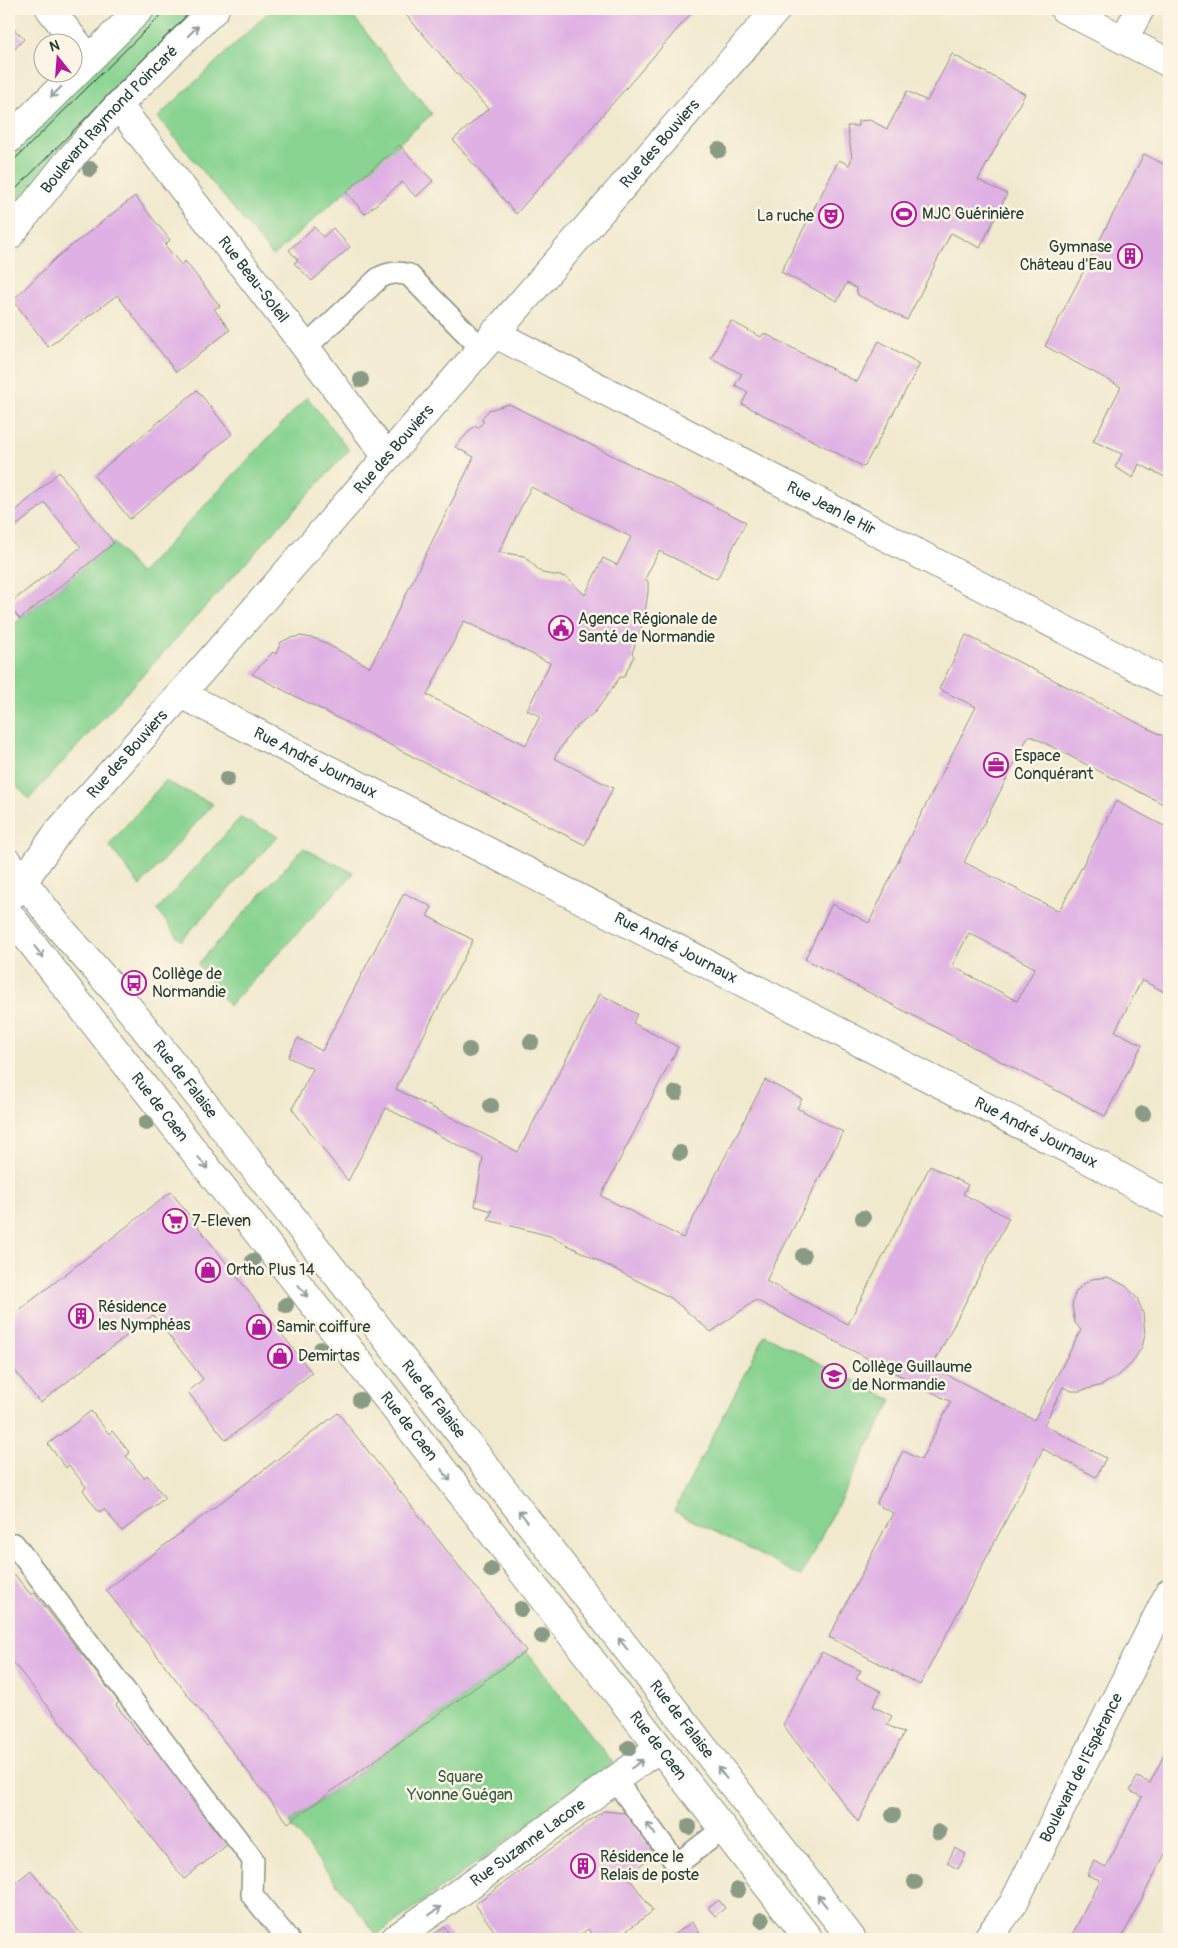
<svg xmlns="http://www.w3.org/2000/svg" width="1178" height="1948" font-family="Pangolin,sans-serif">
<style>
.green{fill:#88d391;stroke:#548862}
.building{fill:#dfb0e4;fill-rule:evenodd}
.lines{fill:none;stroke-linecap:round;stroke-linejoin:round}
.lane-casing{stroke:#889381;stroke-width:24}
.street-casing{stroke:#889381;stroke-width:30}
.secondary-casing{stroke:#889381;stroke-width:30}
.lane{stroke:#fff;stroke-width:21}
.street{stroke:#fff;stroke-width:28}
.secondary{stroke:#fff;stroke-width:28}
.tram{stroke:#1f3d34;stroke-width:1}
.tree{fill:#899b84}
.oneway{stroke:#8f9e9a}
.labels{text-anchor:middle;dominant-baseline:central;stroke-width:5;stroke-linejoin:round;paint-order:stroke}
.street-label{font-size:16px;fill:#1f3d34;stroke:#fcf5e5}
.poi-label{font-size:16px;fill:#1f3d34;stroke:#fcf5e5;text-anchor:start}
.park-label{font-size:16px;fill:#345b47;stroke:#fcf5e5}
</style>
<rect width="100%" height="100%" fill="#fcf5e5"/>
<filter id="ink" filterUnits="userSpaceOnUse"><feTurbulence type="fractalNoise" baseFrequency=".02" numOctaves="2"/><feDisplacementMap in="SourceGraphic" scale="10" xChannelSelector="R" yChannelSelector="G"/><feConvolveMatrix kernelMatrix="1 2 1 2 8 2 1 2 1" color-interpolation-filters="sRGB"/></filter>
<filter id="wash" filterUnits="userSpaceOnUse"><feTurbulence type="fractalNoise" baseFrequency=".0096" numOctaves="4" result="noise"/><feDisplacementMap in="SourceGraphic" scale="20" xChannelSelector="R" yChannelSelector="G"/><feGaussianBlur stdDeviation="1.12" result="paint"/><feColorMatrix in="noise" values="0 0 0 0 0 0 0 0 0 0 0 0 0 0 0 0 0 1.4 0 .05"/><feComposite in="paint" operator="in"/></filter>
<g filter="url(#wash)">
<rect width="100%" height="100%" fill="#f1e9ce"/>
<path class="green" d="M152 9H204L9 218V151Z
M272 9H347L432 114 273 256 158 117Z
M307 397 349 450 29 799 9 778V628L114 543 140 574Z
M165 781 213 804 140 886 109 845Z
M240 818 278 836 181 941 157 910Z
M303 848 354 873 229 1006 198 964Z
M765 1335 892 1400 801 1576 674 1511Z
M526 1651 613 1763 377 1935 289 1823Z"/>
<g id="blocks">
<path class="building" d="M401 9H695L516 214 453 140 488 109Z
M9 24 24 39 9 55Z
M952 54 1025 94 978 180 1007 194 980 248 951 233 907 320 858 295 856 288 847 283 837 301 781 272 839 160 849 165 852 158 847 126H858V121L870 120 887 129 907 91 927 101Z
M399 145 433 181 416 197 402 182 365 214 346 192Z
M1144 154 1169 167V479L1139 464 1133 478 1115 467 1122 454 1093 441 1121 387 1045 346Z
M135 196 170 240 165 245 181 265 185 261 220 306 214 309 230 330 176 372 117 295 48 347 13 300 57 257Z
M314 227 323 237 333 228 350 247 312 281 294 263 298 260 289 250Z
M731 321 761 337 764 333 857 382 879 341 920 364 864 467 742 404 748 392 735 385 742 374 711 358Z
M197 390 232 434 130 519 94 476Z
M509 404 746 522 717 579 659 551 645 579 648 581V592L644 620 632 653 634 656 624 677H620L596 711 572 731 554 758 613 788 585 845 252 674 273 652 276 654 281 642 290 638 301 636 317 639 370 667 474 457 455 447 475 425 478 428 484 421 481 419 489 410ZM531 487 631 537 617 565 603 558 585 595 566 577 542 573 524 556 499 552ZM464 621 550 663 527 710 540 716 526 745 427 695Z
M59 472 114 543 20 619 9 607V604L81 547 45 503 15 527 9 520V517Z
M966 635 1169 739V807L1029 735 964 862 1059 911 1116 801 1164 826 1169 815V992L1168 994 1142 980 1115 1031 1142 1045 1105 1116 805 959 832 904 869 923 913 830 976 707 939 689ZM969 933 1035 968 1017 1001 952 966Z
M404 893 432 907 427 916 473 940 396 1089 518 1152 600 994 637 1014 633 1023 678 1047 601 1196 683 1238 765 1080 802 1099 797 1108 843 1132 766 1281 848 1324 930 1166 968 1185 963 1194 1009 1218 932 1367 1034 1420 1081 1330 1075 1323 1072 1306 1075 1293 1082 1285 1092 1279 1108 1277 1126 1286 1137 1298 1143 1313 1145 1334 1142 1347 1132 1363 1118 1376 1102 1385 1080 1391H1072L1063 1387 1044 1425 1106 1458 1096 1477 1043 1449 920 1685 829 1637 893 1513 876 1504 903 1451 921 1460 951 1402 756 1300 711 1332 671 1298 550 1236 488 1220 492 1211 475 1206 483 1158 386 1108 348 1181 292 1109 313 1069 288 1057 298 1038 322 1051Z
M171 1192 312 1373 226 1440 188 1392 203 1379 153 1315 40 1403 9 1363V1318Z
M91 1411 109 1434 112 1431 130 1453 126 1456 144 1478 147 1475 165 1498 122 1531 104 1509 99 1512 83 1490 86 1487 69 1465 66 1468 48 1444Z
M338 1413 526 1651 288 1823 106 1590Z
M15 1575 31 1595 34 1593 119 1702 116 1705 148 1745 151 1743 192 1794 189 1797 227 1845 184 1879 9 1657V1580Z
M822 1652 861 1671 856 1679 881 1691 873 1706 892 1716 887 1725 904 1733 858 1822 783 1725Z
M1169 1745V1846L1121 1939H1070L1100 1880 1087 1875 1094 1861 1106 1867 1142 1797 1130 1791 1137 1777 1150 1783Z
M603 1811 625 1813 655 1854 627 1875 653 1911 615 1939H596L588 1929 574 1939H500L475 1904Z
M955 1848 966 1854 958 1869 947 1863Z
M31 1870 85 1939H16L9 1929V1888Z
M719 1900 725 1908 715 1916 708 1908Z
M692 1922 704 1939H668Z
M444 1927 453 1939H427Z"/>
</g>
</g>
<g filter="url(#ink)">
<use href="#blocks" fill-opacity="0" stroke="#889381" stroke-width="1"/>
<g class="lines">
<defs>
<path id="lane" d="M305 348 379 278C390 272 398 272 409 275L481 348
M9 1548 14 1544 253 1860 252 1895 288 1939
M615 1780 677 1864 723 1829"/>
<g id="street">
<path d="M50 9 89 59"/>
<path d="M1124 39 1140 9"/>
<path id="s1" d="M118 105 301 341 387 457"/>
<path id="s2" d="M494 333 1169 684"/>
<path id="s3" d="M181 694 1097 1164 1169 1204"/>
<path id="s4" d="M15 893 58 832 181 694 777 9"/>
<path id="s5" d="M395 1939 659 1748"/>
<path id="s6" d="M987 1939 1013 1904 1169 1593"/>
</g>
<g id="secondary">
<path d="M1064 9 1169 63"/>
<path d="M9 139 140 9"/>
<path id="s7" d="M9 236 70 159 118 105 215 9"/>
<path id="s8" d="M9 863 59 927 116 992 189 1084 852 1939"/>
<path id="s9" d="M9 914 809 1939"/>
</g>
</defs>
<use href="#lane" class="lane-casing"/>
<use href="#street" class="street-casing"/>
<use href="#secondary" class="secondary-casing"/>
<use href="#lane" class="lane"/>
<use href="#street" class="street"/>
<use href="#secondary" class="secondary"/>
<path class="tram" d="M9 165 167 9
M9 196 193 9"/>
</g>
<g class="tree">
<circle cx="719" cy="150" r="8"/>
<circle cx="90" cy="169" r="8"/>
<circle cx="361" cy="380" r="8"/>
<circle cx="227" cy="779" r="8"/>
<circle cx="531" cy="1042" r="8"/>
<circle cx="469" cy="1050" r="8"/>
<circle cx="676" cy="1093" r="8"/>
<circle cx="491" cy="1106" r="8"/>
<circle cx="1143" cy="1114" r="8"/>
<circle cx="146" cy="1123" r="8"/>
<circle cx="680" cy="1153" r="8"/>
<circle cx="863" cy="1218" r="8"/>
<circle cx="803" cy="1256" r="8"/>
<circle cx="253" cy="1261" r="8"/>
<circle cx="286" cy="1305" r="8"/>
<circle cx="321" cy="1349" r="8"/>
<circle cx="360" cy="1400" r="8"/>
<circle cx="491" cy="1570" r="8"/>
<circle cx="521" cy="1609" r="8"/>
<circle cx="542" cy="1636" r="8"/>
<circle cx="629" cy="1748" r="8"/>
<circle cx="893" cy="1815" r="8"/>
<circle cx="689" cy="1827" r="8"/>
<circle cx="939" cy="1832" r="8"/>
<circle cx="915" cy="1882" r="8"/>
<circle cx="738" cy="1890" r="8"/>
<circle cx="762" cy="1920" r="8"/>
</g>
<defs><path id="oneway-shaft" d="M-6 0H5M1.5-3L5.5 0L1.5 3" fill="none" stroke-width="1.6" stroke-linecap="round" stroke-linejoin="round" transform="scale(1.25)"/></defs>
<g class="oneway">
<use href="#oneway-shaft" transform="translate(193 31) rotate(-45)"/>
<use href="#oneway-shaft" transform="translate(56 92) rotate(135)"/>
<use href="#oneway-shaft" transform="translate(39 952) rotate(52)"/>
<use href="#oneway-shaft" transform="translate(203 1163) rotate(52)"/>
<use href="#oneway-shaft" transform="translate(303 1291) rotate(52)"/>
<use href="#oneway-shaft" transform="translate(446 1475) rotate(52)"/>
<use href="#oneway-shaft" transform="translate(523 1516) rotate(-128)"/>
<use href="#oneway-shaft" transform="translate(623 1644) rotate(-128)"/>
<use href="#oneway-shaft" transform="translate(637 1764) rotate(-37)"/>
<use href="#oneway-shaft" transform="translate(722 1773) rotate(-128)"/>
<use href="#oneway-shaft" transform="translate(651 1829) rotate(-126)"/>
<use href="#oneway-shaft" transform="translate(822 1901) rotate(-128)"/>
<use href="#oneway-shaft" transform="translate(435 1911) rotate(-36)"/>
</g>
</g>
<defs>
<symbol id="stadium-ring" viewBox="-11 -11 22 22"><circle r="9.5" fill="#fcf5e5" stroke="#b5179e" stroke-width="1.5"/><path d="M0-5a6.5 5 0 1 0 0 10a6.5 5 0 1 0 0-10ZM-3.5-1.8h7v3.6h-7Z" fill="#b5179e"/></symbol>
<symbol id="theatre-ring" viewBox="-11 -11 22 22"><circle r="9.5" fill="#fcf5e5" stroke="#b5179e" stroke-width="1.5"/><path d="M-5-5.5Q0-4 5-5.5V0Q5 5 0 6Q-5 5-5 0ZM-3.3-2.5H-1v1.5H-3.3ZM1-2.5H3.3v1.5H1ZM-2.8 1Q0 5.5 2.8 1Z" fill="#b5179e"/></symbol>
<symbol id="building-ring" viewBox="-11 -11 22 22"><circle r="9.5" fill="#fcf5e5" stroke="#b5179e" stroke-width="1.5"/><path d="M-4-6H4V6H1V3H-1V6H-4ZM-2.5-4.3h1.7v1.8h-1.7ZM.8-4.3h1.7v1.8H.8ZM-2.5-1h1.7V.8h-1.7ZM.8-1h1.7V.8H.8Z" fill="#b5179e"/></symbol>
<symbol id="civic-ring" viewBox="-11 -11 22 22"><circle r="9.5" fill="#fcf5e5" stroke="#b5179e" stroke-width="1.5"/><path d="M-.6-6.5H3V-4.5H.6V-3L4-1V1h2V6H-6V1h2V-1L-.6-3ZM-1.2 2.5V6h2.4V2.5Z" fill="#b5179e"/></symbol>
<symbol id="office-ring" viewBox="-11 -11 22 22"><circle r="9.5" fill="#fcf5e5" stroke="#b5179e" stroke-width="1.5"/><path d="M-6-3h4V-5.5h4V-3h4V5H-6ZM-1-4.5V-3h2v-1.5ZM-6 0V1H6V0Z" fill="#b5179e"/></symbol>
<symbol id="bus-ring" viewBox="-11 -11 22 22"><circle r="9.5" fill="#fcf5e5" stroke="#b5179e" stroke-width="1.5"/><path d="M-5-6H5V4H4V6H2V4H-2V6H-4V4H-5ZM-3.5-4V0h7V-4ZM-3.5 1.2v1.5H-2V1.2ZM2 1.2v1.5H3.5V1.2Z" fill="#b5179e"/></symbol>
<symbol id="supermarket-ring" viewBox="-11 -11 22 22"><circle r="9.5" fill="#fcf5e5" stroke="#b5179e" stroke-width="1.5"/><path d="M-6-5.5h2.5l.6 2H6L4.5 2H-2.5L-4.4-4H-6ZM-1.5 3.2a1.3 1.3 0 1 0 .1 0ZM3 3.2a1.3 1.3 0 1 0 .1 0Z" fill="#b5179e"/></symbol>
<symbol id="shop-ring" viewBox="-11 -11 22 22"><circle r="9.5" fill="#fcf5e5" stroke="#b5179e" stroke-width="1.5"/><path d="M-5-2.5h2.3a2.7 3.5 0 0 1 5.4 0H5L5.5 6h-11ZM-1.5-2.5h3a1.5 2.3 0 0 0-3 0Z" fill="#b5179e"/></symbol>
<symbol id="school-ring" viewBox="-11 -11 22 22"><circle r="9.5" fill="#fcf5e5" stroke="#b5179e" stroke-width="1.5"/><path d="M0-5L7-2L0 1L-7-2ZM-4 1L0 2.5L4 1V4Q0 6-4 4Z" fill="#b5179e"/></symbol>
</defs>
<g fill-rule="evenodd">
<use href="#stadium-ring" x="890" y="200" width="28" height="28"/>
<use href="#theatre-ring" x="817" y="202" width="28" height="28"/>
<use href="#building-ring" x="1116" y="242" width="28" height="28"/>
<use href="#civic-ring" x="547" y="614" width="28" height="28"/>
<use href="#office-ring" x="982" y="751" width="28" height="28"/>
<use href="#bus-ring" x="120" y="969" width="28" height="28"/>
<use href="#supermarket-ring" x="161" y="1207" width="28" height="28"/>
<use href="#shop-ring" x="194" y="1256" width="28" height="28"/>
<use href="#building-ring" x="67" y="1302" width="28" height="28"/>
<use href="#shop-ring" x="245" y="1313" width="28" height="28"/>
<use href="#shop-ring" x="266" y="1342" width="28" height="28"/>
<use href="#school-ring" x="820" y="1362" width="28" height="28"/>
<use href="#building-ring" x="569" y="1852" width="28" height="28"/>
</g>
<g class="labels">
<g class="street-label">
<text stroke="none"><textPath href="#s7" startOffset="154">Boulevard Raymond Poincaré</textPath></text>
<text stroke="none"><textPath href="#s4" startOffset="989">Rue des Bouviers</textPath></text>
<text stroke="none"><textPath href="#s1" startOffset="221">Rue Beau-Soleil</textPath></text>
<text stroke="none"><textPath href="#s4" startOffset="584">Rue des Bouviers</textPath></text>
<text stroke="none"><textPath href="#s2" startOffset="380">Rue Jean le Hir</textPath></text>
<text stroke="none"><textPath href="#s4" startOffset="179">Rue des Bouviers</textPath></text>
<text stroke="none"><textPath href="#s3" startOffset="151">Rue André Journaux</textPath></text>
<text stroke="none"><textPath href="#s3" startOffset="556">Rue André Journaux</textPath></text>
<text stroke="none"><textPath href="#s8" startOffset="279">Rue de Falaise</textPath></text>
<text stroke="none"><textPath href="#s9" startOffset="245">Rue de Caen</textPath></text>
<text stroke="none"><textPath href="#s3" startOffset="961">Rue André Journaux</textPath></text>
<text stroke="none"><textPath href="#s8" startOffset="684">Rue de Falaise</textPath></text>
<text stroke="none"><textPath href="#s9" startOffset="650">Rue de Caen</textPath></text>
<text stroke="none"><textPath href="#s8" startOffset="1089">Rue de Falaise</textPath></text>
<text stroke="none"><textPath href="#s9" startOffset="1055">Rue de Caen</textPath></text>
<text stroke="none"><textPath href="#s6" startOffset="196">Boulevard de l'Espérance</textPath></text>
<text stroke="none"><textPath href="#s5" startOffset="164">Rue Suzanne Lacore</textPath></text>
</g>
<g class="poi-label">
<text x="922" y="214">MJC Guérinière</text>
<text x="814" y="216" text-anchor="end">La ruche</text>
<text x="1112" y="247" text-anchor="end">Gymnase<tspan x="1112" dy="18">Château d'Eau</tspan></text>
<text x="578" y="619">Agence Régionale de<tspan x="578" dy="18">Santé de Normandie</tspan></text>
<text x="1014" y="756">Espace<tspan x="1014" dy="18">Conquérant</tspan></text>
<text x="152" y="974">Collège de<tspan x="152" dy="18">Normandie</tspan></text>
<text x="192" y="1221">7-Eleven</text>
<text x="226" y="1270">Ortho Plus 14</text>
<text x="98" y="1307">Résidence<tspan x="98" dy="18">les Nymphéas</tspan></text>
<text x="276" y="1327">Samir coiffure</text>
<text x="298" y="1356">Demirtas</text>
<text x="852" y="1367">Collège Guillaume<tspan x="852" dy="18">de Normandie</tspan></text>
<text x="600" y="1857">Résidence le<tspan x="600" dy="18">Relais de poste</tspan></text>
</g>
<g class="park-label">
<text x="460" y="1777">Square<tspan x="460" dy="18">Yvonne Guégan</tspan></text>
</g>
</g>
<rect width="1178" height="1948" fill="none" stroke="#fcf5e5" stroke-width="30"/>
<g transform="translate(58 58) rotate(343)"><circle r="24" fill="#fcf5e5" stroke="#a4ab9e"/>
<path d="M0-4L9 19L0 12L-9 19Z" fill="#b5179e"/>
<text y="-8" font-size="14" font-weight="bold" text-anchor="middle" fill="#1f3d34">N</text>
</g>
</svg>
